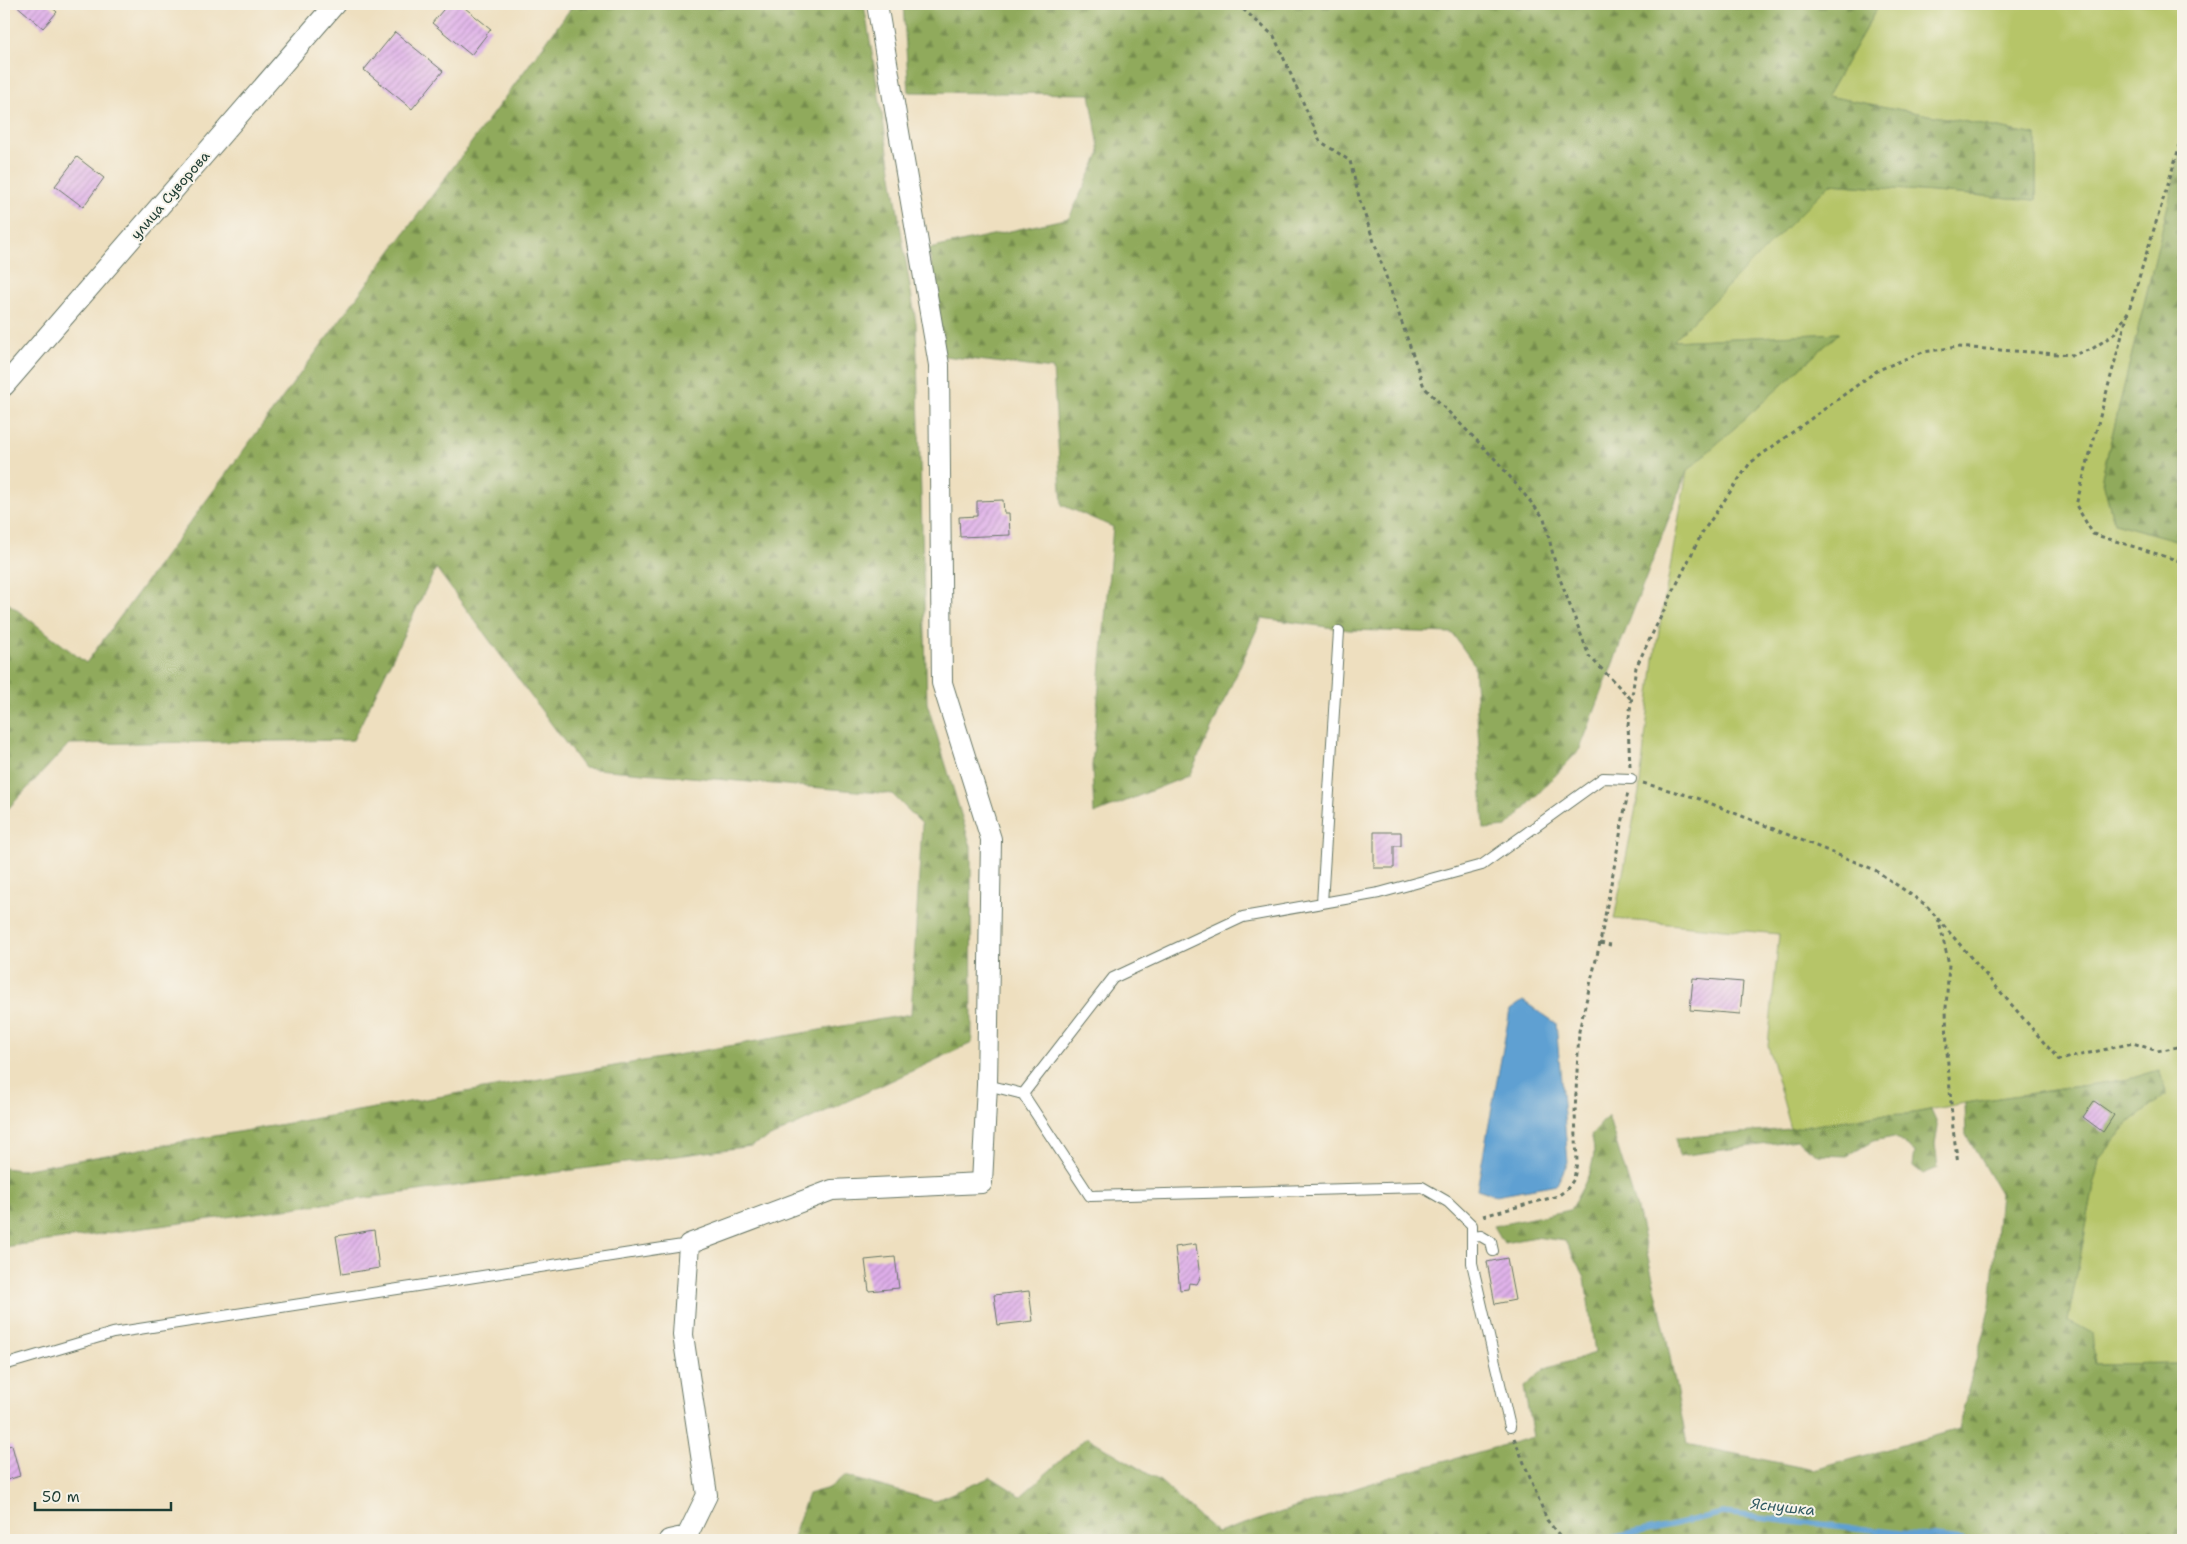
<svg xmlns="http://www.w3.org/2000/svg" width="2187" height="1544" font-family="'Shantell Sans',sans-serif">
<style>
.green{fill:#b6c568;stroke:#6a814e}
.forest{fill:url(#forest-firs);stroke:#587448}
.water{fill:#5ea0d2;stroke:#3e6e83}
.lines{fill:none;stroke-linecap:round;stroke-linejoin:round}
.stream{stroke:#5ea0d2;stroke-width:5.5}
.building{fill:url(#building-hatch)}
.lane-casing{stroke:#677665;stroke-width:12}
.street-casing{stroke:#677665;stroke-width:22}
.path{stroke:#677665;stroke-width:3;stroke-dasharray:4 4;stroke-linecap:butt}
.lane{stroke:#fff;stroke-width:10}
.street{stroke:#fff;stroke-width:20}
.labels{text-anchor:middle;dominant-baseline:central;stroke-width:4;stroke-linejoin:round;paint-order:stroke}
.street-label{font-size:14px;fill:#1f3d34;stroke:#f7f3e8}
.water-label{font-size:15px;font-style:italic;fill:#325b63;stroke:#f7f3e8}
</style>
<defs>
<pattern id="forest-firs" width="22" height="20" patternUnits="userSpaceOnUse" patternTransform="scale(1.25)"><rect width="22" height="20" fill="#90aa5c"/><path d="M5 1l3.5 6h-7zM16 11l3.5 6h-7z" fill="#758c4d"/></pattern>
<pattern id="building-hatch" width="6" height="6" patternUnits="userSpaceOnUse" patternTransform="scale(1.25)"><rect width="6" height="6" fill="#dfaeea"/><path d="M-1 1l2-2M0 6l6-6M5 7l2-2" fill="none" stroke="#b48fbe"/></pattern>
</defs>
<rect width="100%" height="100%" fill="#f7f3e8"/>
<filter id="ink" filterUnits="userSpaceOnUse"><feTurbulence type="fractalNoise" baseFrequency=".02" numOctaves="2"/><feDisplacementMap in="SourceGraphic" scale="10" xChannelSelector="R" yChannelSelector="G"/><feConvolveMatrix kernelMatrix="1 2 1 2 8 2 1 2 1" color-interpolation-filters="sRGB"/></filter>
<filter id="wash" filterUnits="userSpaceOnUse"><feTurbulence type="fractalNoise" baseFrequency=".0096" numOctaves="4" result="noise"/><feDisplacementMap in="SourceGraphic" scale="20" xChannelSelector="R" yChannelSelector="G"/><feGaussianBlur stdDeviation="1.12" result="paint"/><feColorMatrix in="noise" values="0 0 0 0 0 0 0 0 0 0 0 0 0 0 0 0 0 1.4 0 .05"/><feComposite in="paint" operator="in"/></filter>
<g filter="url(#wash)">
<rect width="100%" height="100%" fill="#eedfbf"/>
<path class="green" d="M1876 4H2183V144L2102 477 2114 523 2183 542V1363L2095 1364 2068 1320 2099 1159 2131 1121 2167 1094 2159 1070 2129 1079 1965 1103 1908 1114 1878 1115 1791 1129 1768 1046 1779 934 1614 919 1639 792 1654 659 1687 471 1839 333 1673 341 1830 184 2036 200V135L1827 96 1876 10Z"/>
<path class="forest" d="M574 4H864L916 323 927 703 971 847 972 1043 751 1146 4 1247V1168L21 1170 911 1014 922 824 892 794 584 768 436 568 353 740 69 744 4 813V600L86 663Z
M903 4H1876V10L1827 96 2036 135V200L1830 184 1673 341 1839 333 1687 471 1580 749 1507 827 1484 829 1474 664 1452 633 1349 630 1262 618 1190 775 1094 814 1092 766 1113 527 1062 505 1053 369 944 356 929 249 1069 218 1100 153 1090 94 909 92Z
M2183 144V542L2114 523 2102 477Z
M2159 1070 2167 1094 2131 1121 2099 1159 2068 1320 2092 1333 2095 1364 2183 1363V1540H792L808 1494 829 1488 845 1476 934 1501 991 1477 1021 1496 1087 1437 1160 1481 1217 1533 1403 1473 1533 1437 1524 1387 1545 1369 1595 1353 1585 1278 1565 1241 1535 1237 1504 1243 1494 1226 1570 1210C1582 1188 1601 1161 1591 1135L1608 1116 1637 1209 1665 1331 1687 1444 1814 1470 1958 1429 1990 1306 2000 1193 1966 1135 1965 1103 2129 1079Z
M1931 1110 1938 1126 1935 1144 1938 1168 1923 1174 1913 1166 1915 1152 1894 1137 1873 1141 1847 1156 1818 1155 1797 1140 1679 1156 1675 1138 1791 1129 1878 1115 1908 1114Z"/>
<path class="water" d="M1523 1001 1556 1023 1568 1162 1557 1184 1496 1195 1477 1189 1510 1010Z"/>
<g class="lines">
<path class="stream" d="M1603 1540 1723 1513 1962 1540"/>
</g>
<g id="blocks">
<path class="building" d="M15 4H48L57 12 43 28Z
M448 4H460L491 29 471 55 432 23Z
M395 32 443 71 412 109 364 70Z
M77 157 104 178 83 207 55 186Z
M1003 500 1004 513H1009L1010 535 960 537 959 517 977 516V501Z
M1374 832H1401V846H1394V868H1374Z
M1693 978 1743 982 1740 1014 1690 1010Z
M2094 1101 2114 1115 2103 1132 2083 1117Z
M374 1230 379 1268 342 1274 336 1236Z
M1196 1244 1200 1278 1197 1284 1189 1283 1188 1289 1180 1290 1175 1247Z
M895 1257 899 1288 869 1291 865 1260Z
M1507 1258 1515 1300 1495 1304 1487 1262Z
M1029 1291 1033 1321 998 1325 994 1295Z
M12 1445 20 1476 4 1481V1447Z"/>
</g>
</g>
<g filter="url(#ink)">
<use href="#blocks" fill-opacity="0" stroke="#677665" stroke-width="1"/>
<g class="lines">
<defs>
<path id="lane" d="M1322 903 1339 631
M987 1085 1023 1094 1090 1196 1422 1187 1448 1202 1472 1225V1263L1510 1427
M1023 1094 1113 978 1243 917 1379 893 1482 865 1603 778 1631 779
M1472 1237 1481 1236 1491 1242 1493 1251
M4 1365 113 1333 689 1244"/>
<path id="street" d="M4 386 335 4
M669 1540 687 1536 707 1495 683 1335 689 1244 832 1190 982 1183 987 1085 991 839 942 683 939 365 877 4"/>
</defs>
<use href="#lane" class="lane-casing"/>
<use href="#street" class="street-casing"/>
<path class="path" d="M1237 4 1274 36 1320 141 1350 161 1360 201 1424 387 1496 460 1544 518 1557 571 1589 656 1631 699
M2128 313 2076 505 2093 534 2183 562
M1630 766 1628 725 1636 667 1702 533 1750 463 1878 370 1923 352 1957 347 2072 355 2092 349 2114 334 2129 310 2183 135
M1643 783 1697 798 1875 870 1926 905 2059 1060 2133 1043 2157 1051 2183 1046
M1938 918 1949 964 1946 1008 1947 1051 1953 1129 1958 1164
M1600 943 1611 945
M1483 1216 1558 1196 1567 1189 1574 1179 1577 1162 1575 1113 1579 1031 1600 943 1628 792
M1514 1438 1547 1520 1563 1540"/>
<use href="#lane" class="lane"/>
<use href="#street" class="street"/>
</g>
</g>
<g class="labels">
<g class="street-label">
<text transform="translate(170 195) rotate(-49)">улица Суворова</text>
</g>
<g class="water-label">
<text transform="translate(1783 1507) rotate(6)">Яснушка</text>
</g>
</g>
<rect width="2187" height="1544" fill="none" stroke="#f7f3e8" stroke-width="20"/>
<path d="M35 1502v8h136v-8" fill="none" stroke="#1f3d34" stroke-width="2.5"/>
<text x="42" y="1502" font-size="15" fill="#1f3d34" stroke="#f7f3e8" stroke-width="4" paint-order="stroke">50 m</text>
</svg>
